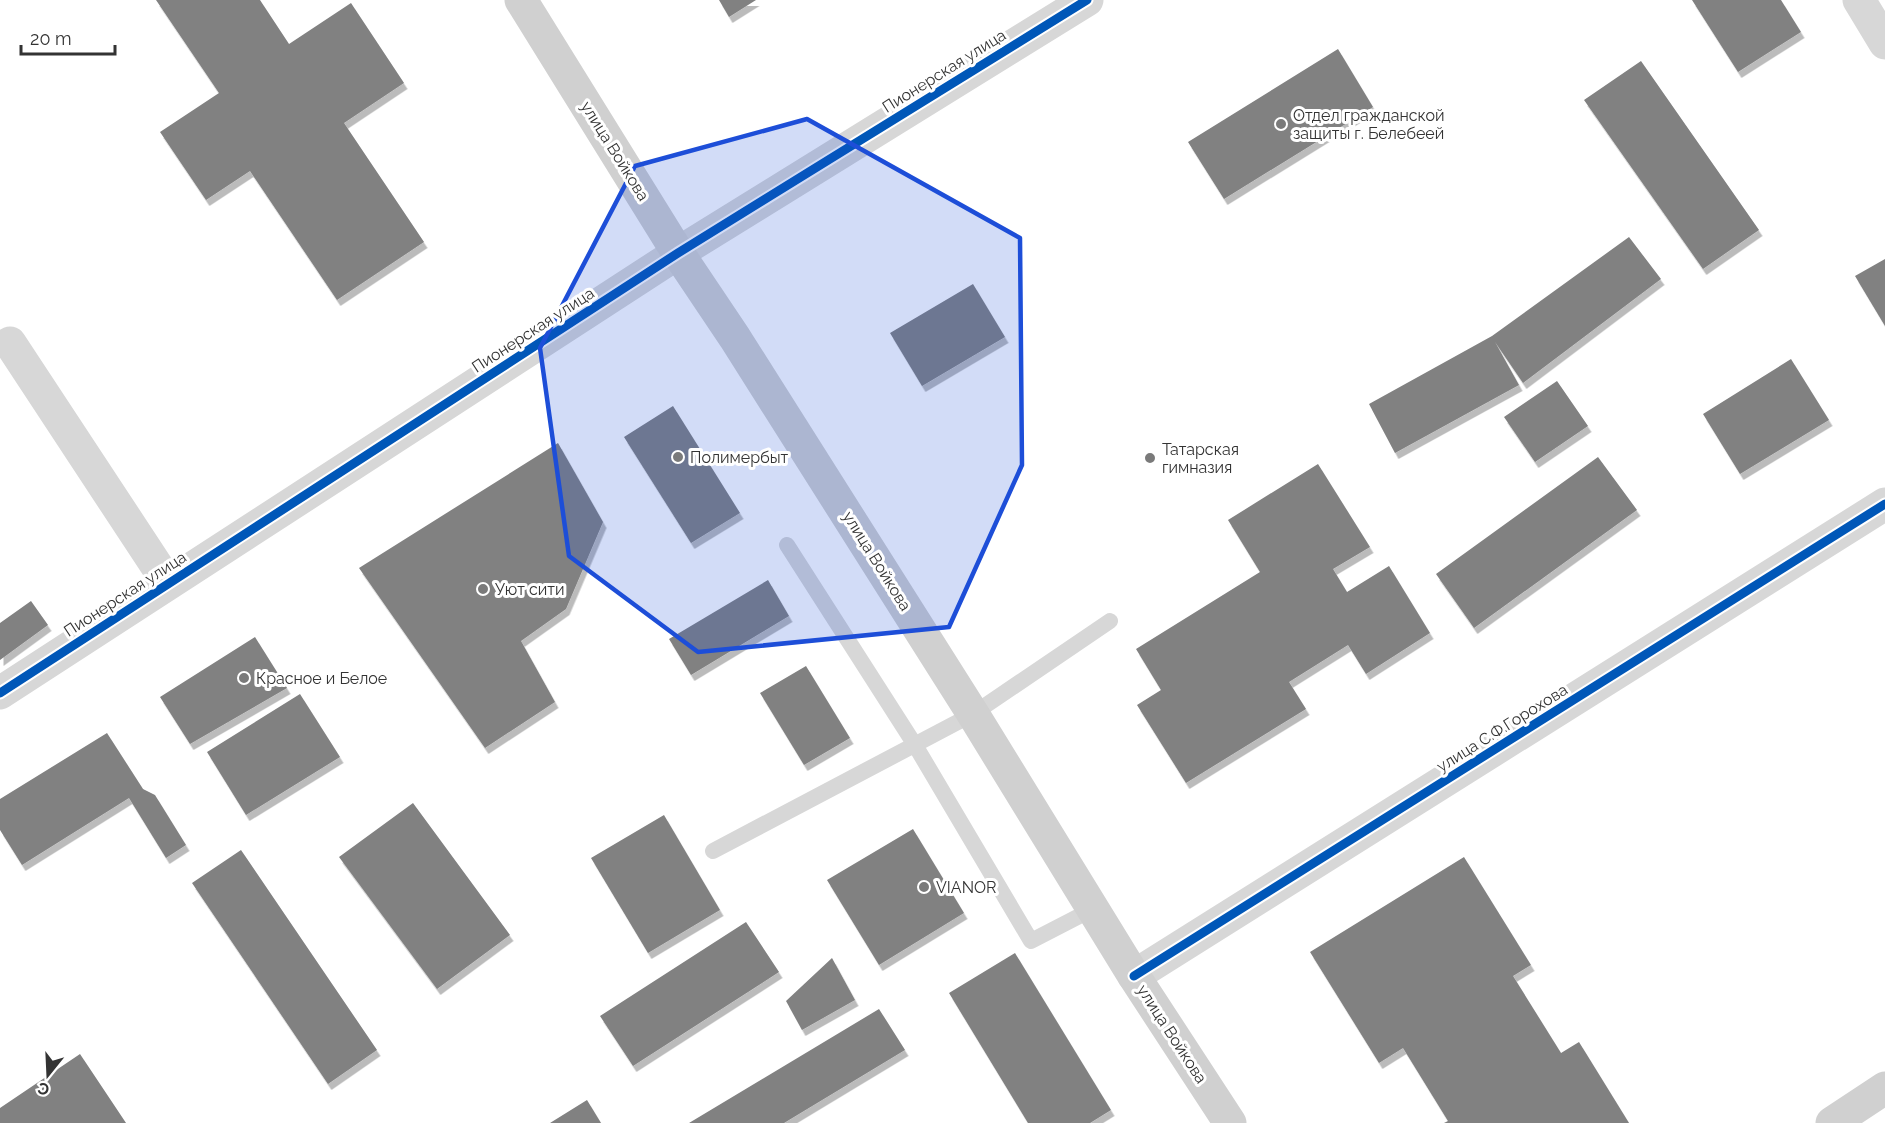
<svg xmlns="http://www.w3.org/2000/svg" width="1885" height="1123" font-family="Raleway,sans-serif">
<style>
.building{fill:#818181;filter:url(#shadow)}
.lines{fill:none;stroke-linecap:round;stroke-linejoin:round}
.lane{stroke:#d7d7d7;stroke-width:16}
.street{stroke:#d7d7d7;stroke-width:33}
.secondary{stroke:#d0d0d0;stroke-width:33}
.cycleway-casing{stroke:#fff;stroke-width:13}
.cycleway{stroke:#0057b8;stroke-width:9}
.marked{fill:#1d4ed8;fill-opacity:0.2;stroke:#1d4ed8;stroke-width:4.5;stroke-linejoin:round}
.poi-dot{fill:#7a7a7a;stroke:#fff;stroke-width:2}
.labels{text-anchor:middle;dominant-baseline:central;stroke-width:6;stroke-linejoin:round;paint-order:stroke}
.street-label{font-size:16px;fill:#333;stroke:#fff}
.poi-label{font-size:16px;fill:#333;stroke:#fff;text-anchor:start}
</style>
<defs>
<filter id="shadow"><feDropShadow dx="3.5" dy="6" stdDeviation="0" flood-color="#0004"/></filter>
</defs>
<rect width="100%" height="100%" fill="#fff"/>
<path class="building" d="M156 0H260L289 44 351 3 404 83 344 123 424 242 337 300 250 171 206 200 160 132 219 93Z
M719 0H756L729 17Z
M1692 0H1781L1801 32 1738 72Z
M1338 49 1373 107 1224 199 1188 142Z
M1641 61 1759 230 1703 269 1584 100Z
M1629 237 1661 279 1523 383 1495 342 1519 385 1395 453 1369 404 1492 336Z
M1885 259V326L1855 276Z
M973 284 1005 337 922 386 890 333Z
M1791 359 1829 420 1740 474 1703 414Z
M1557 381 1588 426 1535 462 1504 417Z
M673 406 740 513 691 543 624 437Z
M558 443 603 522 566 609 521 641 555 702 485 748 359 568Z
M1598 457 1637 510 1474 628 1436 574Z
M1318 464 1370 547 1333 569 1347 592 1389 566 1430 633 1366 674 1348 645 1289 682 1306 709 1186 783 1137 705 1161 690 1136 649 1260 572 1228 520Z
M768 580 789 616 691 675 669 639Z
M31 601 48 625 0 660V623Z
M255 637 287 688 190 744 160 697Z
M806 666 850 738 804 765 760 693Z
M300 694 340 757 246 815 207 752Z
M107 733 143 789 155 795 186 845 166 858 129 798 22 865 0 830V799Z
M413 803 510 935 437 989 339 857Z
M664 815 720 910 648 953 591 858Z
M913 829 964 913 879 965 827 880Z
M241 850 377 1050 328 1084 192 883Z
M1464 857 1531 965 1513 976 1561 1053 1579 1042 1629 1123H1444L1448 1121 1403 1048 1379 1063 1310 952Z
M746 922 779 972 633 1066 600 1016Z
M1015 953 1111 1110 1090 1123H1028L949 993Z
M832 958 855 1000 802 1030 786 1001Z
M879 1009 905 1050 784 1123H689Z
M80 1054 126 1123H0V1108Z
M587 1100 601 1123H550Z"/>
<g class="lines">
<path class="lane" d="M787 545 915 745 1031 941 1093 909
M713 851 973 714 1110 621"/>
<path class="street" d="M1859 0 1885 43
M10 343 168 583
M0 693 678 253 1087 0
M1134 976 1885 504"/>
<path class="secondary" d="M521 0 678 253 735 338 973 714 1134 976 1230 1123
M1832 1123 1885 1088"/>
<defs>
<path id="cycleway" d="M0 693 678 253 1087 0
M1134 976 1885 504"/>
</defs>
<use href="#cycleway" class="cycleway-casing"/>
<use href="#cycleway" class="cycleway"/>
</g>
<path class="marked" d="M807 119 1020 238 1022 465 949 627 698 652 569 556 540 348 635 166Z"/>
<g class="poi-dot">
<circle cx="1281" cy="124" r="6"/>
<circle cx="678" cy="457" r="6"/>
<circle cx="1150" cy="458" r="6"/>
<circle cx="483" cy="589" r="6"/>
<circle cx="244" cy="678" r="6"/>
<circle cx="924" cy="887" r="6"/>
</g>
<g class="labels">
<g class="street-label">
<text transform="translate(944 71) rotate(-32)">Пионерская улица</text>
<text transform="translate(615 151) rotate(58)">улица Войкова</text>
<text transform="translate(533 330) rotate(-33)">Пионерская улица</text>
<text transform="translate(877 561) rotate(58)">улица Войкова</text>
<text transform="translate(125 594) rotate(-33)">Пионерская улица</text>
<text transform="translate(1502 728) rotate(-32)">улица С.Ф.Горохова</text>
<text transform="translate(1172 1034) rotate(57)">улица Войкова</text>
</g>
<g class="poi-label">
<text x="1293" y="115">Отдел гражданской<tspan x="1293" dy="18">защиты г. Белебеей</tspan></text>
<text x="1162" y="449">Татарская<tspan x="1162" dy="18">гимназия</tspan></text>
<text x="690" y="457">Полимербыт</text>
<text x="495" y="589">Уют сити</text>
<text x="256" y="678">Красное и Белое</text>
<text x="936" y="887">VIANOR</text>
</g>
</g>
<g transform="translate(48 1075) rotate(198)" stroke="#ffffff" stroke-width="4.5" paint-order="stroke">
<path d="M0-4.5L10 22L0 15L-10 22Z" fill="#333333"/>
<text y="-9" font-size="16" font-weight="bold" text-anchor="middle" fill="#333333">С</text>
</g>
<path d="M21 45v9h94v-9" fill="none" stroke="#333333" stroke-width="3"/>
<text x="30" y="45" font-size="18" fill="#333333" stroke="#ffffff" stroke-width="4.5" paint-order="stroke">20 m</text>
</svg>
